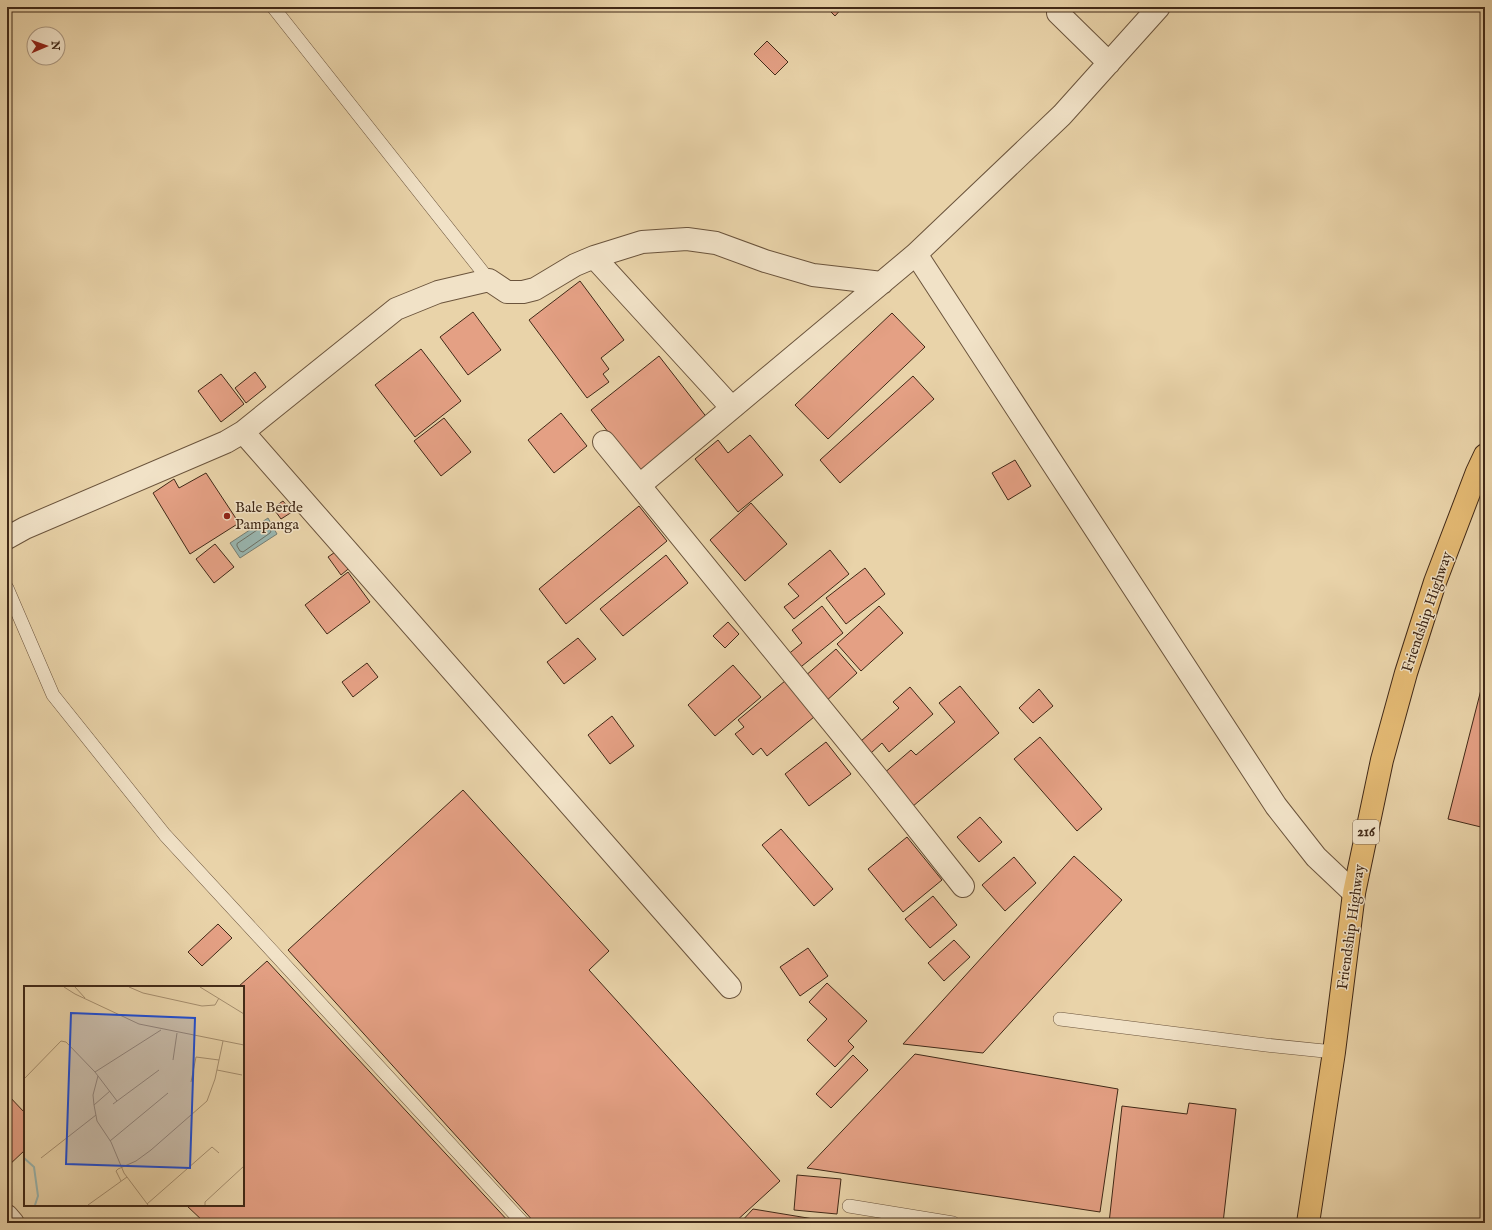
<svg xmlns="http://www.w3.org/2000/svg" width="1492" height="1230" font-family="'IM FELL English',serif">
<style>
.water{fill:#99b6b0;stroke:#767e73}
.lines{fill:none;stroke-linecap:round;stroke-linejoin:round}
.shore{stroke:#6d7064;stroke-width:1}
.building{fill:#e4a084;stroke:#412917}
.lane-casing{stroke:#6b543c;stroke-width:14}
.street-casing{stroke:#6b543c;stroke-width:24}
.primary-casing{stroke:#412917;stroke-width:24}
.lane{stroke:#f1e2c7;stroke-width:13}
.street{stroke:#f1e2c7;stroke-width:22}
.primary{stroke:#e4ba74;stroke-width:22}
.poi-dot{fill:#8f2418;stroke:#f1e2c7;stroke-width:1.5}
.labels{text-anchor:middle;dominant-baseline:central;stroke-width:3;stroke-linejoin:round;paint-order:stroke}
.shield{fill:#f1e2c7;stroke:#76604c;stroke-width:1}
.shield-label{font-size:14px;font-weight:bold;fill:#412917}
.poi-label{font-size:15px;fill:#412917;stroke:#f1e2c7;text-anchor:start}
.street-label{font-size:15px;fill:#412917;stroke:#f1e2c7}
.inset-river{fill:none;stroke:#99b6b0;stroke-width:2}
.inset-road{fill:none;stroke:#a68f6f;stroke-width:1}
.view{fill:#1d4ed8;fill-opacity:0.15;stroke:#1d4ed8;stroke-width:2}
.inset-edge{fill:none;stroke:#412917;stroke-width:2}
</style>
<rect width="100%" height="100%" fill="#e9d3a9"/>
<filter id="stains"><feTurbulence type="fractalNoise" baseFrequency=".005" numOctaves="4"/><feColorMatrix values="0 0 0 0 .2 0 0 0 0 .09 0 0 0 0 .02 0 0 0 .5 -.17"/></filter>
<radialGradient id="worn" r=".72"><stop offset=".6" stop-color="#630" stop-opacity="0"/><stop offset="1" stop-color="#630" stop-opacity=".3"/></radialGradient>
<path class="water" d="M268 518 277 534 240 558 230 543Z"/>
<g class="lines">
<path class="shore" d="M265 525 268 526 271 531 270 533 243 552 240 551 237 546V544Z"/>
</g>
<path class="building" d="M826 7H843L835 16Z
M767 41 788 62 775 75 754 54Z
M580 281 624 340 601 358 609 369 603 374 609 382 587 398 529 320Z
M473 312 501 350 468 375 440 337Z
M892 313 925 347 828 439 795 405Z
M421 349 461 401 415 437 375 385Z
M659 356 708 419 640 473 591 410Z
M255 372 266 387 246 403 235 388Z
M221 374 244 404 221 422 198 391Z
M913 376 934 399 840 483 820 460Z
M561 413 587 446 554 473 528 440Z
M444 418 471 452 441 476 414 441Z
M750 435 783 475 738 512 695 459 718 440 728 453Z
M1015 460 1031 486 1008 500 992 473Z
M206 473 239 523 190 554 153 493 174 479 179 488Z
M283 501 292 512 281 519 273 508Z
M751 503 787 544 745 581 710 540Z
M639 506 667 541 566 624 539 589Z
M215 544 234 567 214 583 196 559Z
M341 548 353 565 341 575 328 557Z
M830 550 849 574 794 619 784 607 799 596 788 584Z
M666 555 688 583 623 636 600 609Z
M865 568 885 594 846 624 826 598Z
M348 572 370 602 327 634 305 605Z
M822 606 843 633 797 670 786 656 802 643 792 630Z
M879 606 903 633 861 671 837 644Z
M728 622 739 634 725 648 713 636Z
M578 638 596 659 564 684 547 662Z
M836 649 857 673 825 702 804 677Z
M367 663 378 677 353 697 342 682Z
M733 665 761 697 715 736 688 705Z
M1485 674V828L1448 819Z
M785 681 814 717 767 756 761 748 753 755 735 734 744 727 738 720Z
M960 686 999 733 912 807 883 774 911 750 916 755 955 722 939 703Z
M910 687 933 714 889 752 882 743 871 753 861 741 899 708 893 702Z
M1039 689 1053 706 1033 723 1019 708Z
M612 716 634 746 610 764 588 735Z
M1040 737 1102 809 1077 831 1014 759Z
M826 742 851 774 809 806 785 774Z
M463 790 609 951 589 970 780 1181 734 1223H535L288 950Z
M980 817 1002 842 979 862 957 837Z
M781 829 833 889 814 906 762 845Z
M907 837 942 880 903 912 868 869Z
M1074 856 1122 900 983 1053 903 1044Z
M1014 857 1036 883 1005 911 982 885Z
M933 896 957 925 930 948 905 919Z
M218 924 232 938 202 966 188 952Z
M954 940 970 957 944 981 928 963Z
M808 948 828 976 800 996 780 967Z
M267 961 510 1223H205L186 1205H243V987H238Z
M827 983 867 1021 848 1041 854 1047 835 1067 807 1040 827 1019 809 1002Z
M915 1054 1118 1089 1100 1212 807 1168Z
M853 1055 868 1070 831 1108 816 1094Z
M7 1094 25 1113V1150L7 1167Z
M1189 1103 1236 1109 1223 1223H1109L1122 1106 1187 1114Z
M797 1175 841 1179 837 1214 794 1210Z
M753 1209 838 1223H740Z
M1430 1221H1445V1223H1430Z"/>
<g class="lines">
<defs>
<path id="lane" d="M273 7 489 280
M7 588 53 695 165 835 523 1223
M1060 1019 1266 1045 1334 1052
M849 1206 953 1223"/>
<path id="street" d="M1159 7 1062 115 916 254 1276 806 1316 857 1354 893
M1058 13 1109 63
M594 257 642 242 687 239 716 243 765 261 813 275 882 283
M243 432 730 987
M604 442 876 776 963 886
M640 485 916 254
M7 538 25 528 226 442 243 432 396 309 438 292 489 280 507 292H523L535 289 575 265 594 257 732 408
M7 1216 13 1223"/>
<path id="primary" d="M1308 1223 1334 1052 1354 893 1382 760 1406 673 1435 582 1477 472 1485 455"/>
</defs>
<use href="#lane" class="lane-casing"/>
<use href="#street" class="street-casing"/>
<use href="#primary" class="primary-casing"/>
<use href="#lane" class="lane"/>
<use href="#street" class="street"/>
<use href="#primary" class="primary"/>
</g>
<circle class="poi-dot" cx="227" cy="516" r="4"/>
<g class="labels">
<rect class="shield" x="1353" y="820" width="26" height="24" rx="3"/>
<g class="shield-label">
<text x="1366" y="832">216</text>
</g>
<g class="poi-label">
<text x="235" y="507">Bale Berde<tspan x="235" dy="17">Pampanga</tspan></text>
</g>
<g class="street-label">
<text transform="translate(1427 612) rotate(-71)">Friendship Highway</text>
<text transform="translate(1351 927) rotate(-82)">Friendship Highway</text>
</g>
</g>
<g transform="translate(24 986)">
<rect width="220" height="220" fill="#e9d3a9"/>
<path class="inset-river" d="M0 172 10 181 14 210 11 219"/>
<path class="inset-road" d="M40 1 51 8 115 38 220 59M51 1 61 12M105 1 119 7 178 20 191 19 195 12M176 1 220 28M149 74 153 47M193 84 218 89M71 86 93 115M0 93 37 55 42 56 71 86 137 44M167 96 172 71 195 74M86 105 70 119 73 135 87 156 100 187 124 219M89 118 135 84M70 119 69 109 74 90M86 155 144 107M17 172 72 129M97 195 92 185 94 183 112 175 127 164 183 115 191 93 199 55M123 218 188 161 195 167M64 219 103 191M181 219V216L220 180"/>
<path class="view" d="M47 27 171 32 166 182 42 178Z"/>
<rect width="220" height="220" class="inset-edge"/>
</g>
<rect width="1492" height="1230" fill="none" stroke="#e9d3a9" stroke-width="24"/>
<rect x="8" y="8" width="1476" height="1214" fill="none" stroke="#412917" stroke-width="2"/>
<rect x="12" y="12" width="1468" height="1206" fill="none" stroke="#412917"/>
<g transform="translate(46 46) rotate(88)"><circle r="19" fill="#f1e2c7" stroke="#ab9881"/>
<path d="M0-3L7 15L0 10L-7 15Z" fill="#8f2418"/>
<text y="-6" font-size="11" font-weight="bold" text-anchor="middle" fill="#412917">N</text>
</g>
<rect width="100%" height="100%" filter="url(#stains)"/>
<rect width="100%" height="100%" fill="url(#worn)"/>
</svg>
